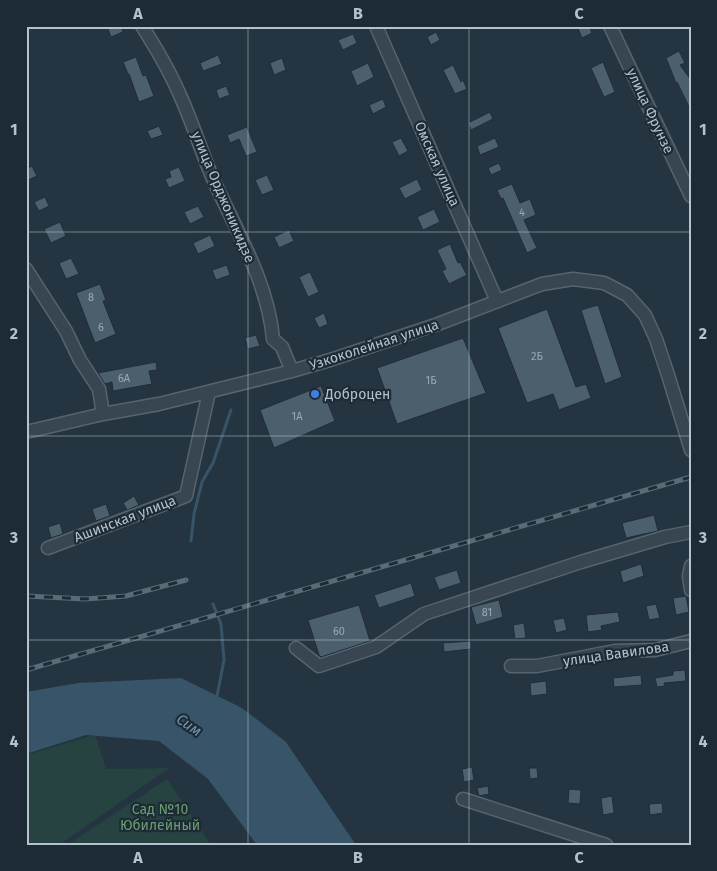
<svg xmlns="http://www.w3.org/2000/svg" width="717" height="871" font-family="'Fira Sans',sans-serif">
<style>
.green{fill:#264241}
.water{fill:#375469}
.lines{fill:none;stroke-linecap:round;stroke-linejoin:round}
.stream{stroke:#375469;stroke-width:3}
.building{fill:#4c5f6d;stroke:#1f2d38}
.minor-casing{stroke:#56646e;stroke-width:15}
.minor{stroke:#384651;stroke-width:12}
.rail-casing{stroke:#5a6b78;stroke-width:5}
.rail{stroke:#1d2b36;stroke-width:3;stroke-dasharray:9;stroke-linecap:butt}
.grid{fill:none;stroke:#b5c1cb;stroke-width:1;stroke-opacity:0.55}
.shop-dot{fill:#3f7fe0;stroke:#1d2b36;stroke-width:2}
.labels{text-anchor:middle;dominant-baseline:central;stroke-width:4.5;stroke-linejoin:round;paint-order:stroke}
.number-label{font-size:11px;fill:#9ba8b4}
.street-label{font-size:14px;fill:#b5c1cb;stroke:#1d2b36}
.poi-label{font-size:14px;fill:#b5c1cb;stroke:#1d2b36;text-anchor:start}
.park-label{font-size:14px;fill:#6a9e6e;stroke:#1d2b36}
.water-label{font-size:15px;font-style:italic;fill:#7396b0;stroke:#1d2b36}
.neatline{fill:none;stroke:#b5c1cb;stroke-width:2}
.grid-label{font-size:16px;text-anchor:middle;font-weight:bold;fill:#b5c1cb}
</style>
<rect width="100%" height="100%" fill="#243541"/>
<path class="green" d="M95 735 106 769 169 768 59 845H26V755Z
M167 779 211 845H67Z"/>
<path class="water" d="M181 678 242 708 286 742 356 845H257L208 779 159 741 86 735 26 754V692L78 683Z"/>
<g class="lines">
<path class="stream" d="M191 541 194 514 202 482 213 463 231 410
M213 604 221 624 224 660 217 696 215 698"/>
</g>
<path class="building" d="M107 26H121L123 32 111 37Z
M577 26H589L592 33 582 38Z
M436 32 440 40 431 45 427 37Z
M353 34 357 43 343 50 338 40Z
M679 51 685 63 680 65 691 80V111L677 82 676 83 666 58Z
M218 55 222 64 203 71 200 63Z
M136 57 143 76 146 75 154 96 139 102 129 74H128L123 62Z
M282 58 286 70 274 75 270 63Z
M603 62 615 92 604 97 591 68Z
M368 63 374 77 357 86 351 71Z
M453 65 461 82 463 80 467 89 455 94 443 70Z
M226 86 230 95 219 99 216 90Z
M383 99 386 107 373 114 369 105Z
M490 112 493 119 471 130 468 123Z
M159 126 163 135 151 139 147 131Z
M247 127 257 152 246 156 239 139 230 143 227 135Z
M401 138 408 151 399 156 392 142Z
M495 138 499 147 480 155 477 146Z
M499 163 502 170 491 175 488 168Z
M32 166 37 176 26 181V169Z
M179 167 185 181 169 188 165 179 171 177 169 171Z
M267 175 274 190 262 195 255 180Z
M417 179 422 190 405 199 399 188Z
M512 184 520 203 530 199 536 215 524 220 537 248 527 253 503 198 501 199 497 190Z
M45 197 49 206 39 211 34 202Z
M198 206 204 217 190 224 184 212Z
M434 209 440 222 423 230 417 217Z
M60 222 66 236 51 243 44 229Z
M289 230 294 241 279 248 274 237Z
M210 235 215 246 198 254 193 243Z
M450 244 458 263 460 262 467 275 449 284 442 271 446 269 437 250Z
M71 258 79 274 66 279 59 263Z
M227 265 230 275 216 280 212 270Z
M310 272 319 292 308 297 299 277Z
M100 284 106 300 103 301 116 334 95 343 76 293Z
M598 305 622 377 605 384 581 310Z
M547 309 576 387 586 384 591 398 559 410 553 394 527 403 498 328Z
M324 313 328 324 319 328 314 318Z
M256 335 260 346 248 349 245 338Z
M463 338 486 393 397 424 377 368Z
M156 362 157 370 149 371 152 384 113 391 112 382 105 384 98 373Z
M321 386 335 421 274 448 260 410Z
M134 496 139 505 127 510 123 503Z
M106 504 110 516 96 521 92 509Z
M654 515 658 531 626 538 622 523Z
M60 523 63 534 51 538 48 527Z
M641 564 644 576 623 583 620 571Z
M457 570 461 583 439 590 434 577Z
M411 583 415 596 379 608 374 595Z
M686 596 689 612 676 615 673 598Z
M499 600 503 617 476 625 471 607Z
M656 604 660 618 649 620 646 606Z
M359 605 370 641 321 657 319 655 308 620Z
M618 612 620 622 601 626 602 630 588 632 586 615Z
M564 618 567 630 556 633 553 620Z
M524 623 526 638 515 639 513 625Z
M471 641V649L444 652 443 643Z
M685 670 686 681 664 683 665 686 657 687 655 678 673 675V671Z
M641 675 642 685 614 687 613 678Z
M546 681 547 694 531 696 530 683Z
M472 767 474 780 464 782 462 769Z
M529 768H537L538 778 530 779Z
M488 786 489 794 479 796 477 788Z
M569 789 581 790 580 804 568 803Z
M612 796 614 813 603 815 601 798Z
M662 803 663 813 650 815 649 804Z"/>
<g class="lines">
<defs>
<path id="minor" d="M142 26C156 48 169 70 179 93 192 121 201 151 213 179 236 230 268 282 273 339L282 347 292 371
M376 26 497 301
M610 26 691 196
M26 269 66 331 80 360 99 389 103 414
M26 432 103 414 159 404 292 371 330 360 438 324 542 284 573 279 604 283 627 295 645 315 656 339 668 375 691 450
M48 548 186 496 209 392
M691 566 689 576 691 590
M296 648 319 666 376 647 424 614 581 562 665 537 691 532
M511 666H537L615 651 655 650 691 641
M463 799 606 845"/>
</defs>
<use href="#minor" class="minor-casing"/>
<use href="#minor" class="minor"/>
<defs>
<path id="rail" d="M26 596 85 599 126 596 186 580
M26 670 691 477"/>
</defs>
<use href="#rail" class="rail-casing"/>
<use href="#rail" class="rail"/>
</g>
<path class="grid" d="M248 26V845M469 26V845M26 232H691M26 436H691M26 640H691"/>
<circle class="shop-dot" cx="315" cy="394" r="5"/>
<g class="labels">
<g class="number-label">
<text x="522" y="212">4</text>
<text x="91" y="297">8</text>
<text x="101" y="327">6</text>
<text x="537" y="356">2Б</text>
<text x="124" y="378">6А</text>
<text x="431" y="380">1Б</text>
<text x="297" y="416">1А</text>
<text x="487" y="612">81</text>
<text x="339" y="631">60</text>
</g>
<g class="street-label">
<text transform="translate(650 111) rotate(65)">улица Фрунзе</text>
<text transform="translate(437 164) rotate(66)">Омская улица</text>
<text transform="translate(223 197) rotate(67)">улица Орджоникидзе</text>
<text transform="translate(374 345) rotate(-18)">Узкоколейная улица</text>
<text transform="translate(125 519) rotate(-21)">Ашинская улица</text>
<text transform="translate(616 654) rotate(-8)">улица Вавилова</text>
</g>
<g class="poi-label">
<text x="325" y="394">Доброцен</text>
</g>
<g class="park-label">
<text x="160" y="809">Сад №10<tspan x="160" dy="16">Юбилейный</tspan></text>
</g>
<g class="water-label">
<text transform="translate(189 725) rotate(35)">Сим</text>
</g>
</g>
<rect width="717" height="871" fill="none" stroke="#1d2b36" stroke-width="55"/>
<rect x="28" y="28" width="662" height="816" class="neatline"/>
<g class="grid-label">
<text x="138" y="19">A</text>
<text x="358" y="19">B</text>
<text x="579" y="19">C</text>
<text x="14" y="135">1</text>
<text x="703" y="135">1</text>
<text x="14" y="339">2</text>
<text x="703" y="339">2</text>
<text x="14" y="543">3</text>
<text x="703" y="543">3</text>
<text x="14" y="747">4</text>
<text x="703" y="747">4</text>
<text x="138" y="863">A</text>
<text x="358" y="863">B</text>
<text x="579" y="863">C</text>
</g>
</svg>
